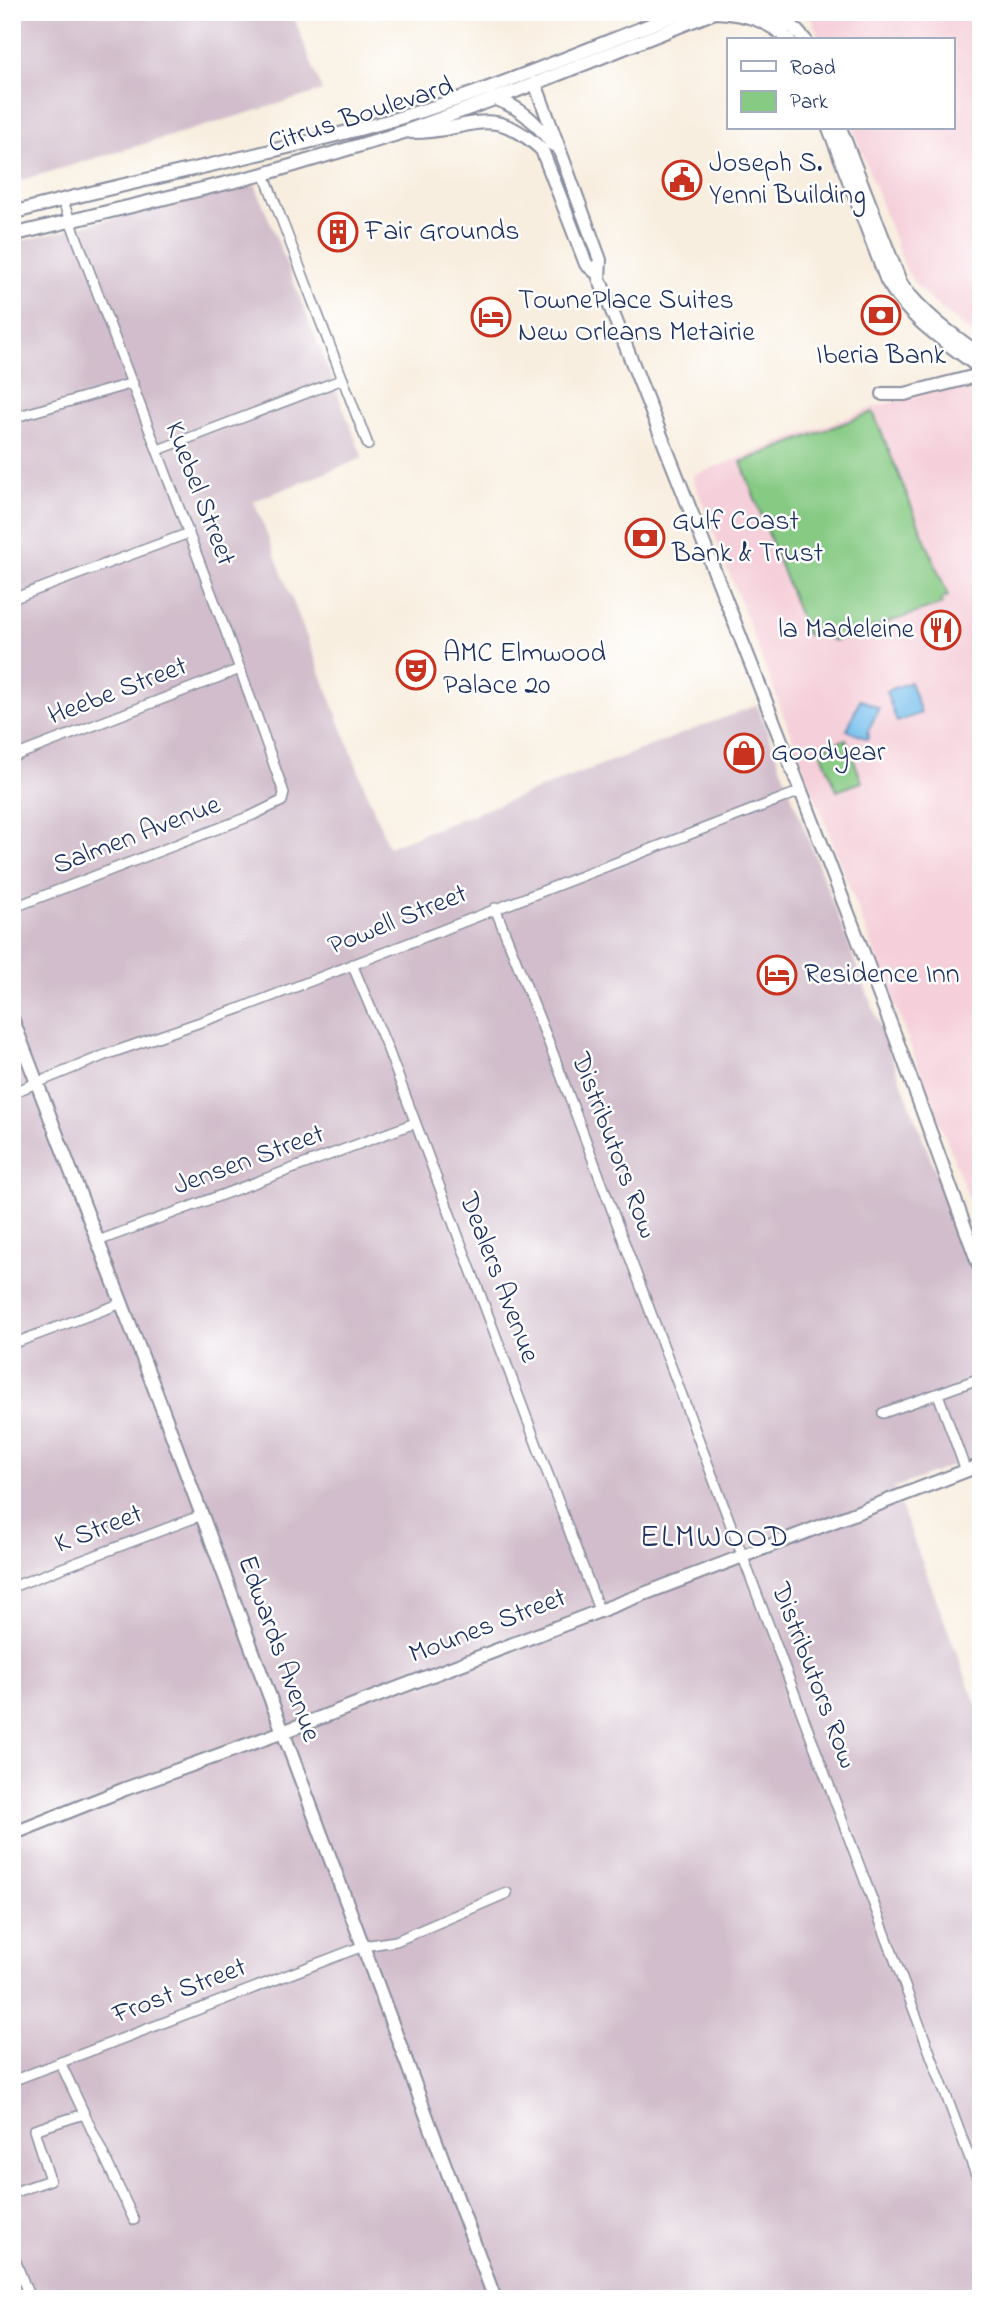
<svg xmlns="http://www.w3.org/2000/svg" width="993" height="2311" font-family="'Indie Flower',sans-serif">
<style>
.built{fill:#f5cfd9}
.industrial{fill:#d1bdcb}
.green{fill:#86ca83;stroke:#507c70;stroke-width:2}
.water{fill:#73beec;stroke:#4776a5;stroke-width:2}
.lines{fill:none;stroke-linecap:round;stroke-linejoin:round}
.street-casing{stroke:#8a8e9e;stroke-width:12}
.secondary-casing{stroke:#8a8e9e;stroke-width:16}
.street{stroke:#fff;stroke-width:9}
.secondary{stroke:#fff;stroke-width:12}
.labels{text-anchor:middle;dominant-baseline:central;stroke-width:5;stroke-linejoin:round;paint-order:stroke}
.street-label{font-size:28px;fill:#1b2f5e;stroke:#fff}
.poi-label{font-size:28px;fill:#1b2f5e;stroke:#fff;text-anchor:start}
.quarter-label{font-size:32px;letter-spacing:2px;fill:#1b2f5e;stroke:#fff}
</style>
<rect width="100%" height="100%" fill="#fff"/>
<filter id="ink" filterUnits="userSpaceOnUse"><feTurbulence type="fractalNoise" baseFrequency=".0143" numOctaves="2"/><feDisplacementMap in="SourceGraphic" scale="14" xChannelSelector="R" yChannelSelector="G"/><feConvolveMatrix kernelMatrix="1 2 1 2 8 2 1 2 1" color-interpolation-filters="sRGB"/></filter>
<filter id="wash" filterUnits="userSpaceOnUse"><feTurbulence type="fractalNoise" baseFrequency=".00686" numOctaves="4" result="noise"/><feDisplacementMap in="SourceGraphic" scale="28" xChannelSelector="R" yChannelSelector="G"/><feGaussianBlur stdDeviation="1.57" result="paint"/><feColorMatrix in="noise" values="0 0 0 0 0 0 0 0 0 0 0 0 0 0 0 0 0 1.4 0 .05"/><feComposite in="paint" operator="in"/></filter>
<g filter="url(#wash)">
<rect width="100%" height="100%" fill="#f8eedf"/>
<path class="built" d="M809 12H981V341L930 300 915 284 905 268 853 128H953V40H820Z
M981 370V1230L692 476 873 407 972 382Z"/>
<path class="industrial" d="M12 12H292L322 91 12 183Z
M255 184 363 458 254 501 388 847 757 705 981 1290V1455L894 1488 981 1717V2299H12V243Z"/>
<path class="green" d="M873 412 948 596 941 599 942 604 833 641 820 631 807 635 741 462Z
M846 739 862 782 837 791 820 749Z"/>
<path class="water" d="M910 682 921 713 897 722 886 691Z
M860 699 879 708 867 733 869 734 867 739 847 730Z"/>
</g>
<g filter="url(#ink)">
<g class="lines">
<defs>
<path id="street" d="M264 174 368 445
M973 350 981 338
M12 418 133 383
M158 450 343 379
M12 599 189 533
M12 757 240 669
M12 908 253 815 282 801 284 793 240 669 62 199
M495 908 549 1043 981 2188
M352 964 387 1047 599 1610
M12 1093 105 1055 241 1008 801 791
M98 1241 415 1123
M12 1344 122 1303
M938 1394 966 1471
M883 1413 981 1378
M12 1587 202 1515
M60 2062 134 2220
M12 2081 363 1946 396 1941 507 1893
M12 2193 50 2180 34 2130 84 2114
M12 2252 30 2299"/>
<path id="secondary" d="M717 12C747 14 768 20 789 40
M771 12 794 28 805 40
M535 83 600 260 599 278 801 791 894 1033 981 1271
M492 98C520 106 536 122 553 145
M829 128 887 281C912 322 944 340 981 369
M840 128 901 284C922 313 951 334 981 355
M411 132C470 133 489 100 542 150L586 264 598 274
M12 213C140 178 271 155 399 118 496 89 589 48 683 12
M12 235 264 174 404 132 516 91 715 12
M883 394H905L972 377 981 380
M12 1018 157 1395 495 2299
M12 1834 125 1789 283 1732 981 1465"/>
</defs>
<use href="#street" class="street-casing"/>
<use href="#secondary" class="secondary-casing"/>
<use href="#street" class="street"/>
<use href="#secondary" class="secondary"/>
</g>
</g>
<defs>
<symbol id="civic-ring" viewBox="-11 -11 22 22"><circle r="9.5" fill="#fff" stroke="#c8321e" stroke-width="1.5"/><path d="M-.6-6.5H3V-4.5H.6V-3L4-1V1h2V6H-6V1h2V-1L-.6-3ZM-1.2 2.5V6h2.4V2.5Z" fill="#c8321e"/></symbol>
<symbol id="building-ring" viewBox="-11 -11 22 22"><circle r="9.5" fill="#fff" stroke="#c8321e" stroke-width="1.5"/><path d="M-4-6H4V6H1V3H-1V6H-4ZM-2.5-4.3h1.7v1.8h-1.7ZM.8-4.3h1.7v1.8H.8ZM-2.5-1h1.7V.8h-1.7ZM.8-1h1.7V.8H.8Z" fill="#c8321e"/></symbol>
<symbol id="bank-ring" viewBox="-11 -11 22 22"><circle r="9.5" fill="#fff" stroke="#c8321e" stroke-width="1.5"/><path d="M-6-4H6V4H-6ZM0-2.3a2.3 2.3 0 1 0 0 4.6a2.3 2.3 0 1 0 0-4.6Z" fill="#c8321e"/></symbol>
<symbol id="hotel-ring" viewBox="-11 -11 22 22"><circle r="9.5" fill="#fff" stroke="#c8321e" stroke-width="1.5"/><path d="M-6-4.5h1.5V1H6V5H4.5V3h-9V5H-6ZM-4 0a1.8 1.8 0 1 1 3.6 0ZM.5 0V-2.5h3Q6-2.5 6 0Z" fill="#c8321e"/></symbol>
<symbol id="restaurant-ring" viewBox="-11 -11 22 22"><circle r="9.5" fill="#fff" stroke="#c8321e" stroke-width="1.5"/><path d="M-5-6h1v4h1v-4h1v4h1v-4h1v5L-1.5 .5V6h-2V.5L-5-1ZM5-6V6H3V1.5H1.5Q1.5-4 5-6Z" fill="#c8321e"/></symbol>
<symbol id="theatre-ring" viewBox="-11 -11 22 22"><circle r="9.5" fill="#fff" stroke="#c8321e" stroke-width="1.5"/><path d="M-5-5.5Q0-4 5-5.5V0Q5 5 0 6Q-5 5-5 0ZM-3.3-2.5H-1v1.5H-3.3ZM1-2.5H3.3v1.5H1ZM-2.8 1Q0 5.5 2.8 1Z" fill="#c8321e"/></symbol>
<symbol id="shop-ring" viewBox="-11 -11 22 22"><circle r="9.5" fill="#fff" stroke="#c8321e" stroke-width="1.5"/><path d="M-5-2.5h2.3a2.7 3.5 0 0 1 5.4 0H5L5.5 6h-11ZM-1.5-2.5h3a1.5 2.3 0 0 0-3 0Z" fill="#c8321e"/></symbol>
</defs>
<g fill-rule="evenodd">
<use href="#civic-ring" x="660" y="158" width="44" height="44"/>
<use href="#building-ring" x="316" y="210" width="44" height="44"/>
<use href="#bank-ring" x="859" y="293" width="44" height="44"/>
<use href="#hotel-ring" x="469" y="295" width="44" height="44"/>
<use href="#bank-ring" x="623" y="516" width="44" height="44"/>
<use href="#restaurant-ring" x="919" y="608" width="44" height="44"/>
<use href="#theatre-ring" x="394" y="648" width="44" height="44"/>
<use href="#shop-ring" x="722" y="731" width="44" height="44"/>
<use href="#hotel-ring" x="755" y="953" width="44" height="44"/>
</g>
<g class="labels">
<g class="street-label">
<text transform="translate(361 116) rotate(-18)">Citrus Boulevard</text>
<text transform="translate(199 494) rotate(69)">Kuebel Street</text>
<text transform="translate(118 692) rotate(-21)">Heebe Street</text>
<text transform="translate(137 836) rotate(-21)">Salmen Avenue</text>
<text transform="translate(398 921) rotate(-22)">Powell Street</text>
<text transform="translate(613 1146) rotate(69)">Distributors Row</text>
<text transform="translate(249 1161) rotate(-20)">Jensen Street</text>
<text transform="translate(498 1278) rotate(69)">Dealers Avenue</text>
<text transform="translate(99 1530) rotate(-21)">K Street</text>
<text transform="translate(488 1627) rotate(-21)">Mounes Street</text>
<text transform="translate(278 1649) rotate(70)">Edwards Avenue</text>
<text transform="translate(813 1676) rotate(69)">Distributors Row</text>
<text transform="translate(180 1992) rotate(-21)">Frost Street</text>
</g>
<g class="poi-label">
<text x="709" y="164">Joseph S.<tspan x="709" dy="32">Yenni Building</tspan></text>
<text x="365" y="232">Fair Grounds</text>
<text x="518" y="301">TownePlace Suites<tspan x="518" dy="32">New Orleans Metairie</tspan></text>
<text x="881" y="356" text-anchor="middle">Iberia Bank</text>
<text x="672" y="522">Gulf Coast<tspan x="672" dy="32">Bank &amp; Trust</tspan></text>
<text x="914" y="630" text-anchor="end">la Madeleine</text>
<text x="443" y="654">AMC Elmwood<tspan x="443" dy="32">Palace 20</tspan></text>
<text x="771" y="753">Goodyear</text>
<text x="804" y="975">Residence Inn</text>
</g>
<g class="quarter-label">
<text x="715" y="1538">ELMWOOD</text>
</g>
</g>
<rect width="993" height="2311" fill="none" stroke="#fff" stroke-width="42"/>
<rect x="727" y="38" width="228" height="91" fill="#ffffff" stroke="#a4acbf" stroke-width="2"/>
<rect x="741" y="61" width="35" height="10" fill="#ffffff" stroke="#a4acbf" stroke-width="2"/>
<text x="790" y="74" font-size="21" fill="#1b2f5e">Road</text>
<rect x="741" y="91" width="35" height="21" fill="#86ca83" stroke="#a4acbf" stroke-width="2"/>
<text x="790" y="108" font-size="21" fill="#1b2f5e">Park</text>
</svg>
